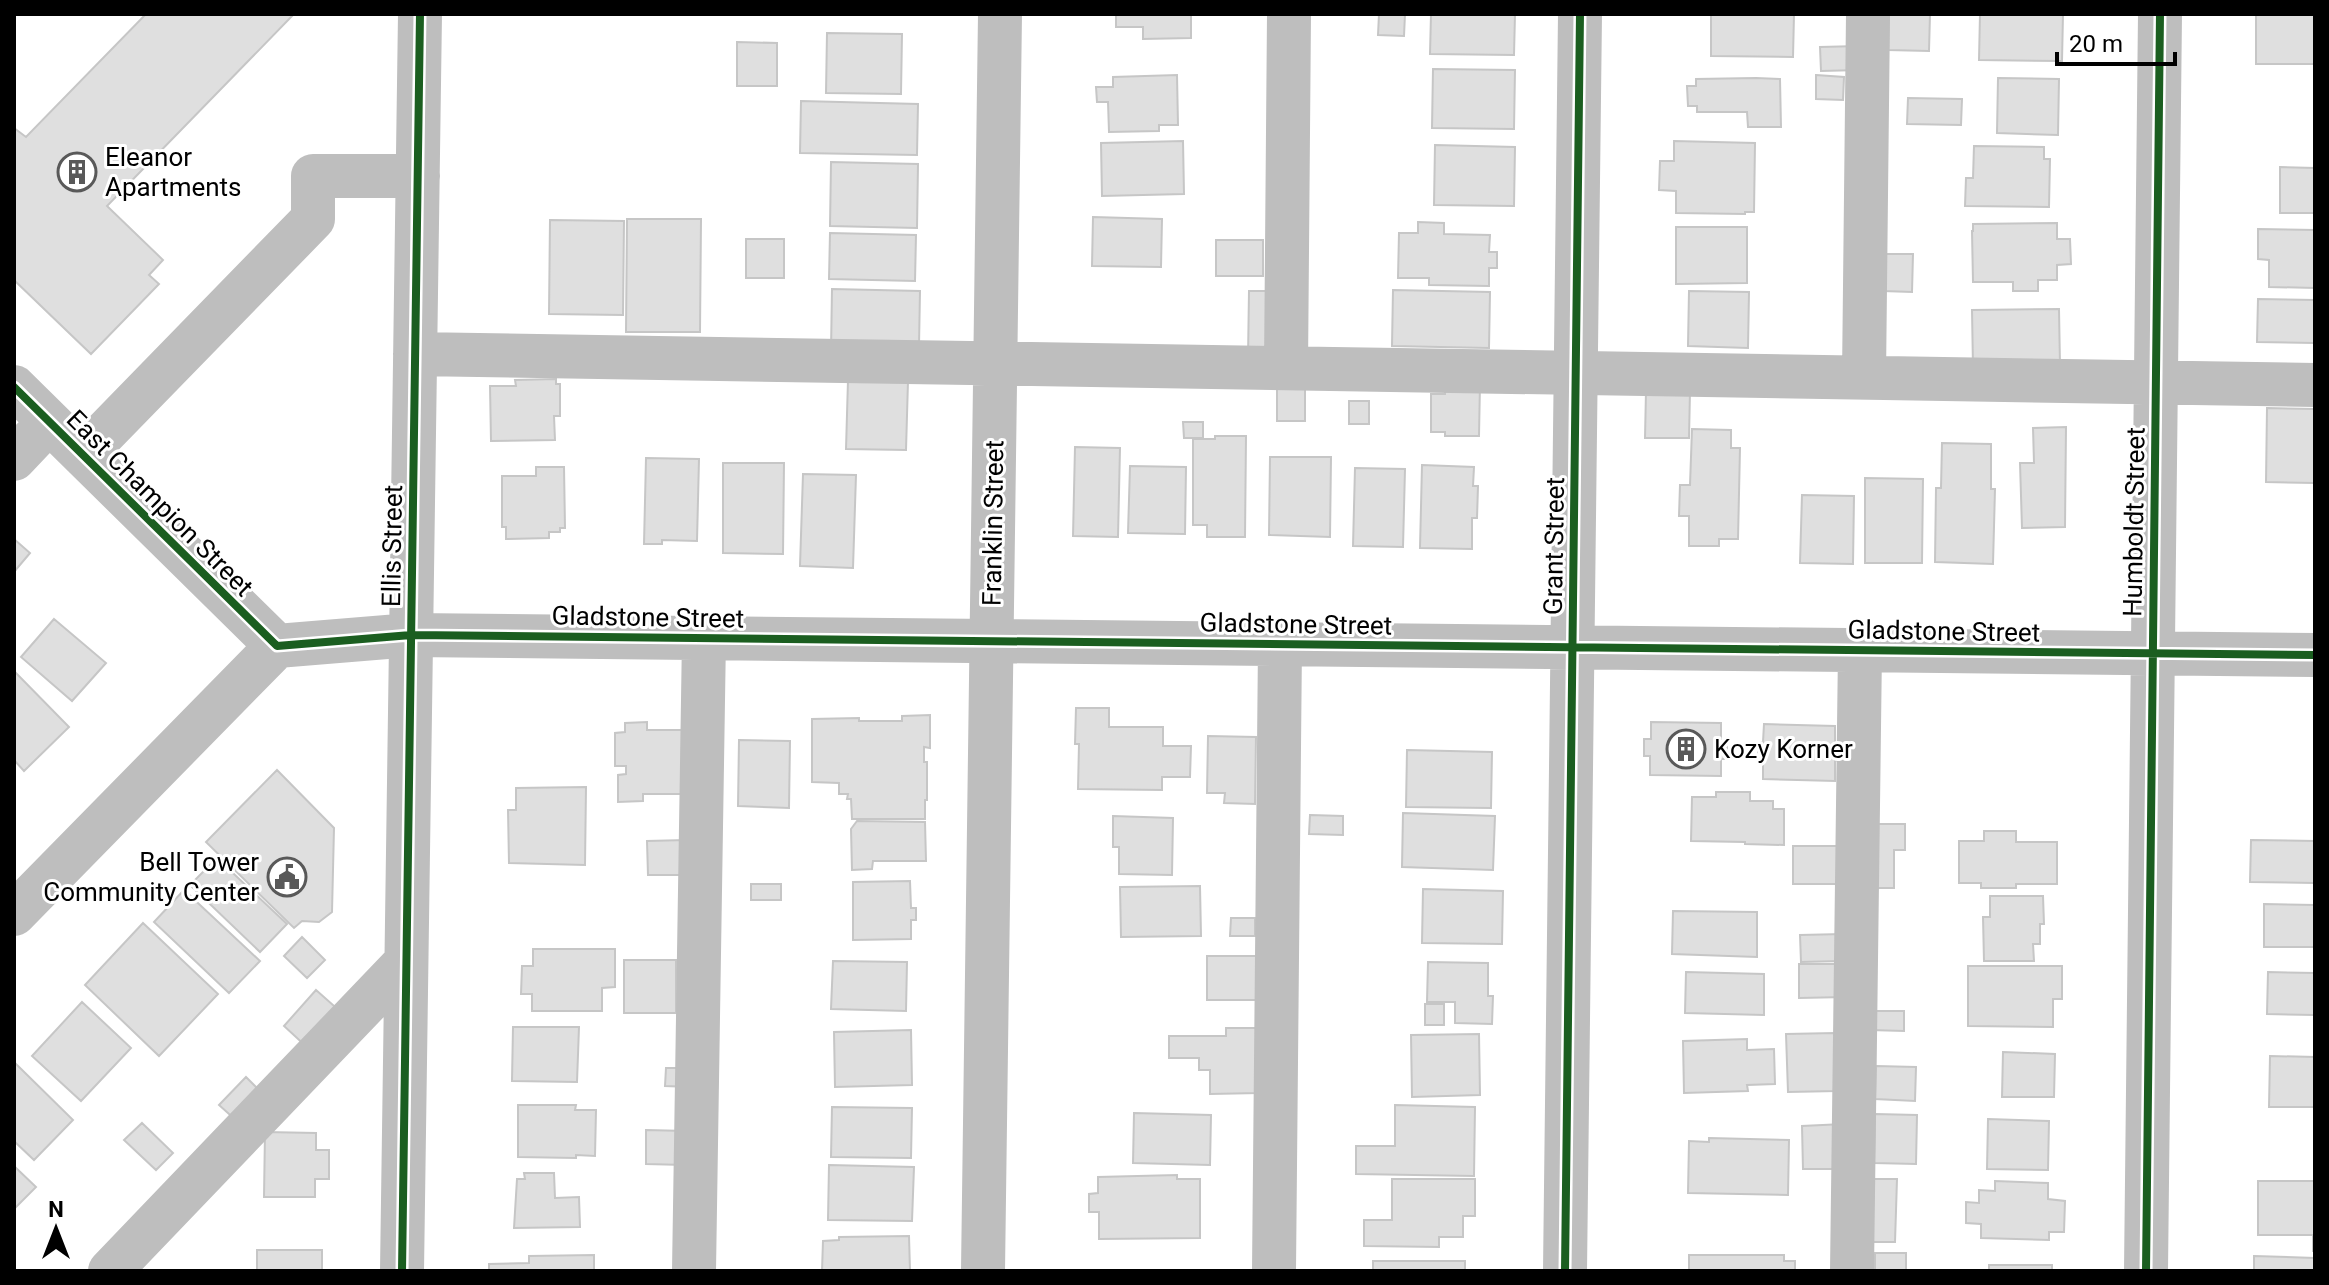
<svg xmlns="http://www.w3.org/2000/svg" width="2329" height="1285" font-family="Roboto,sans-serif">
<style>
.building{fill:#dfdfdf;stroke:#c6c6c6;stroke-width:2}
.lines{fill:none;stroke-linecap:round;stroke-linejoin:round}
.minor{stroke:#bebebe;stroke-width:44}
.cycleway-casing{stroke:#fff;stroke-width:13}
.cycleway{stroke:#1b5e20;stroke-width:8}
.labels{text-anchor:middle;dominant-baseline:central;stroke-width:6;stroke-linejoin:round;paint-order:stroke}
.poi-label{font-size:26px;fill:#000;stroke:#fff;text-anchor:start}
.street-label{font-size:26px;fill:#000;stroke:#fff}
</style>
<rect width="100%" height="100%" fill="#fff"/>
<path class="building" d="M146 14H294L107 206 163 260 149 275 159 284 91 354 14 280V128L26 137Z
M1116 14H1191V38L1143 39V27H1116Z
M1379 14H1405L1404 36 1378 35Z
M1431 14H1515L1514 55 1430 54Z
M1711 14H1794L1793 57 1711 56Z
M1889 14H1930L1929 51 1888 50Z
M1980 14H2063L2062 61 1979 60Z
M2256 14H2315V64H2256Z
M827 33 902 34 901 94 826 93Z
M737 42 777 43V86H737Z
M1859 46 1860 70 1821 71 1820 47Z
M1433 69 1515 70 1514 129 1432 128Z
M1177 75 1178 125H1159V131L1109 132 1108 102H1097L1096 87H1113V77Z
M1816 75 1844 77 1843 100 1816 99Z
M1756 78 1780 79 1781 127H1748L1747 112H1697V106H1688L1687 86H1696V79Z
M1998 78 2059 79 2058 135 1997 133Z
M1908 98 1962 99 1961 125 1907 124Z
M801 101 918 104 917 155 800 153Z
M1183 141 1184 194 1102 196 1101 143Z
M1674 141 1755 143 1754 212H1745V214L1676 213V191L1659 190 1660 161H1674Z
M1435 145 1515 147 1514 206 1434 205Z
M1974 146 2044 147V159H2050L2049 207 1965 206 1966 178H1973Z
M831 162 918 164 917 228 830 226Z
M2280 167 2315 168V213H2280Z
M1093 217 1162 219 1161 267 1092 266Z
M627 219H701L700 332H626Z
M550 220 624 221 623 315 549 314Z
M1418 222 1444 223V234L1490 235 1489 252H1497V268H1489V286L1429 285V278H1398L1399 233H1418Z
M2057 223V239H2070L2071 264 2057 265V280H2038V291H2013V282H1973L1972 231H1973V224Z
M1676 227H1747V283L1676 284Z
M2258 229 2315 230V288L2269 287V260L2258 259Z
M830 233 916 235 915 281 829 279Z
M746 239H784V278H746Z
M1216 240H1263V276H1216Z
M1884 254H1913L1912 292 1883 291Z
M832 289 920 291 919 346 831 351Z
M1393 290 1490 292 1489 348 1392 346Z
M1249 291H1278L1277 358H1248Z
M1689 291 1749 292 1748 348 1688 346Z
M2258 299 2315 300V343L2257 342Z
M2059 309 2060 366 1973 367 1972 310Z
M556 379V384H560V416H554L555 440 491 441 490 386H516L515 380Z
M848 380 908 381 906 450 846 449Z
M1277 383 1305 384V421H1277Z
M1445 383H1480L1479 436H1445V432H1431V394H1445Z
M1646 391H1690L1689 438H1645Z
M1349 401H1369V424H1349Z
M2267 408 2315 409V483L2266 482Z
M1183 422H1203V438H1184Z
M2066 427 2065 527 2022 528 2020 463H2034L2033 428Z
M1692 429 1731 430V448H1740L1738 539H1719V546H1689V516H1679L1680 485H1690Z
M1215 436H1246L1245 537H1207V525H1193V439H1215Z
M1942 443 1991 444V489H1995L1993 564 1935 562 1936 488H1941Z
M1075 447 1120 448 1118 537 1073 536Z
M1270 457H1331L1330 537 1269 535Z
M646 458 699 459 697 541 662 540V544H644Z
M723 463H784L783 554 723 553Z
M1422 465 1474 467 1473 486H1478L1477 518H1472V549L1420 548Z
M1130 466 1186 467 1185 534 1128 533Z
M536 467H564L565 528H560V532H549V538L506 539V527H502V476H536Z
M1355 468 1405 469 1403 547 1353 546Z
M803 474 856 475 853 568 800 566Z
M1865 478 1923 479 1922 563H1865Z
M1802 495 1854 496 1853 564 1800 563Z
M14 539 30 553 14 572Z
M54 619 106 663 72 701 21 657Z
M14 671 69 727 24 771 14 760Z
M1076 708H1109V727H1163V746H1191L1190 777H1162V790L1078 789 1079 744H1075Z
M930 715V748L924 747V762H927V800H925V819H852L851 799H847L848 794H839V783L812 782V719L859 718V721H902V716Z
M647 722V730H690L691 794H643V801L618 802V775L626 774V766H615V733L625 732V723Z
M1651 722 1721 723V743H1727V759H1721V776L1650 775V756H1644V739H1651Z
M1764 724 1835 726V745H1839V761L1835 760V781L1763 779V761L1758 760V742H1763Z
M1208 736 1256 737 1255 804 1224 803 1225 793H1207Z
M739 740 790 741 789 808 738 806Z
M1407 750 1492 752 1491 808 1406 807Z
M277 770 334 828 332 912 319 922 302 921 294 928 206 842Z
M586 787 585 865 509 863 508 810H516V788Z
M1716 792H1750V801H1773V809H1784V845L1745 844V842L1691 841 1692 797H1716Z
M1403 813 1495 816 1493 870 1402 867Z
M1310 815 1343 816V835L1309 834Z
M1113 816 1173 818 1172 875 1119 874V847H1113Z
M857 821 925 822 926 861H873L872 869 852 870 851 829Z
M1869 824H1905V850H1894V888H1869Z
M1984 831H2016V842H2057V884H2016V888H1981V883H1959V841H1984Z
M686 840V875H648L647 841Z
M2251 840 2315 841V883L2250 882Z
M1793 846H1843V884H1793Z
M217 858 287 924 260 952 190 885Z
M910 881 911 908H916V920H911V939L853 940V882Z
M751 884H781V900H751Z
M1200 886 1201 936 1121 937 1120 887Z
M1423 889 1503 891 1502 944 1422 943Z
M184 890 260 961 229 993 154 922Z
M1990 896H2043L2044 924H2040V944H2033L2034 961H1984L1983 917H1990Z
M2264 904 2315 905V947H2264Z
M1673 911 1757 912V957L1672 954Z
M1231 918H1255V936H1230Z
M143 923 218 994 159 1056 85 985Z
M1843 934V961L1801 962 1800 935Z
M302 937 325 960 307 978 284 956Z
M533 949H615V987L602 988V1011H532V994H521L522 966H533Z
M1207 956H1260L1261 1000H1207Z
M624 960H676V1013H624Z
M833 961 907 962 906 1011 831 1009Z
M1428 962 1488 963V996H1493L1492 1024 1455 1023V1002H1427Z
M1799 964H1846V997L1799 998Z
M1968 966H2062V999H2053V1027L1968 1026Z
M1686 972 1764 974V1015L1685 1013Z
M2268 972 2315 973V1015L2267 1014Z
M316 990 342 1013 309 1049 284 1026Z
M82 1002 131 1048 81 1101 32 1056Z
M1425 1004H1444V1025H1425Z
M1871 1011H1904V1031L1870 1030Z
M513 1027H579L577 1082 512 1081Z
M1226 1028H1258L1259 1093 1210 1094V1070H1199V1058H1169V1036H1226Z
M911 1030 912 1085 835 1087 834 1032Z
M1835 1033 1837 1091 1788 1092 1786 1034Z
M1479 1034 1480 1095 1412 1097 1411 1035Z
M1747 1039V1050L1774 1049 1775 1084 1747 1085 1748 1091 1684 1093 1683 1041Z
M2003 1052 2055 1054 2054 1097H2002Z
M2270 1056 2315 1057V1107H2269Z
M14 1062 73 1120 34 1160 14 1141Z
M1876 1066 1916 1067 1915 1101 1875 1099Z
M666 1068H691L690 1087 665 1086Z
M246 1077 264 1095 238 1122 219 1105Z
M518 1105H576L575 1110H596L595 1156 576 1155V1158L518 1157Z
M1395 1105 1475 1107 1474 1176 1356 1174V1146H1395Z
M832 1107 912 1108 911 1158 831 1157Z
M1134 1113 1211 1115 1210 1165 1133 1163Z
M1875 1114 1917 1115 1916 1164 1874 1163Z
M1988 1119 2049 1121 2048 1170 1987 1169Z
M142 1123 173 1153 156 1170 124 1140Z
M1843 1124 1844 1169H1803L1802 1126Z
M646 1130 686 1131 685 1165 646 1164Z
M265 1132 316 1133V1150H329V1179H315V1197H264Z
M1709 1138 1789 1140 1788 1195 1688 1193 1689 1141 1709 1142Z
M829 1165 914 1167 912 1221 828 1220Z
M14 1166 36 1187 14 1209Z
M524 1173H554L555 1198 579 1197 580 1227 514 1228 517 1179H525Z
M1177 1175V1179H1200V1238L1099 1239V1212H1089V1194L1098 1193V1177Z
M1392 1179H1475V1216H1463V1237H1439V1247L1364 1246V1220H1392Z
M1874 1179H1897L1895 1242H1872Z
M1995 1181 2048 1183V1199L2065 1201 2064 1232H2049V1240L1981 1238V1224L1966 1223V1202L1979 1203V1190L1995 1191Z
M2258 1181H2315V1251H2313V1235H2258Z
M909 1236 910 1271H822L823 1241 839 1240V1237Z
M257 1250H322V1271H257Z
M1875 1253H1906V1271H1875Z
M594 1255V1271H489V1264L529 1263V1256Z
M1689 1255H1784V1261H1795V1271H1689Z
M2254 1256 2315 1258V1271H2254Z
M1373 1261H1465V1271H1373Z
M1989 1265H2052V1271H1989Z"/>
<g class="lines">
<path class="minor" d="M415 354 2315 385
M1286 368 1289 14
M1864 377 1868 14
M14 387 277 646
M83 455 313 219V176H418
M14 459 49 422
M277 646 411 635 2315 655
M14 914 277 646
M110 1271 406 962
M402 1271 420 14
M694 1271 704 637
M983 1271 1000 14
M1274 1271 1280 644
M1565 1271 1580 14
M1852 1271 1860 650
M2146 1271 2160 14"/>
<defs>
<path id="cycleway" d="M14 387 277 646 411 635 2315 655
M402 1271 420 14
M1565 1271 1580 14
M2146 1271 2160 14"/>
</defs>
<use href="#cycleway" class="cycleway-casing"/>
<use href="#cycleway" class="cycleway"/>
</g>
<defs>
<symbol id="building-ring" viewBox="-11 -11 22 22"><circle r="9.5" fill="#fff" stroke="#595959" stroke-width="1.5"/><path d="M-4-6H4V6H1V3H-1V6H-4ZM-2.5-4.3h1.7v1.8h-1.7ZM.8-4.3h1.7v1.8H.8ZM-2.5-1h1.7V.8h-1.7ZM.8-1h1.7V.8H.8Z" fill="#595959"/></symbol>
<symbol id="civic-ring" viewBox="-11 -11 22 22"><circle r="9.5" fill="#fff" stroke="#595959" stroke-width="1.5"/><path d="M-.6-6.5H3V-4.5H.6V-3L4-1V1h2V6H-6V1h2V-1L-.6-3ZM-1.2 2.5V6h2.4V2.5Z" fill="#595959"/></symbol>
</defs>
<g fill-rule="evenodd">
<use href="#building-ring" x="55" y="150" width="44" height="44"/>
<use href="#building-ring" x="1664" y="727" width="44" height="44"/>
<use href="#civic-ring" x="265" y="855" width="44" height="44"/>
</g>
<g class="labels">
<g class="poi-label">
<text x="105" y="157">Eleanor<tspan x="105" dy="30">Apartments</tspan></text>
<text x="1714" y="749">Kozy Korner</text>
<text x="259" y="862" text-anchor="end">Bell Tower<tspan x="259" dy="30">Community Center</tspan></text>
</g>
<g class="street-label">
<text transform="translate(160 503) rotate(45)">East Champion Street</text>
<text transform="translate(2134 522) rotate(-89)">Humboldt Street</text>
<text transform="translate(993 523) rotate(-89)">Franklin Street</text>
<text transform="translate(392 546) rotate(-89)">Ellis Street</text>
<text transform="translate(1554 546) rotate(-89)">Grant Street</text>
<text transform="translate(648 617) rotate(1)">Gladstone Street</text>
<text transform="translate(1296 624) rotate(1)">Gladstone Street</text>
<text transform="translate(1944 631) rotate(1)">Gladstone Street</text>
</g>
</g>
<rect width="2329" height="1285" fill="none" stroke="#000000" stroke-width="32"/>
<g transform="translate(56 1229)" stroke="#ffffff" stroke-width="6" paint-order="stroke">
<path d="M0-6L14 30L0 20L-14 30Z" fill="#000000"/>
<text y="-12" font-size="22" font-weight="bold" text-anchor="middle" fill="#000000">N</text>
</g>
<path d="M2057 52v12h118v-12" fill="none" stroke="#000000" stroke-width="4"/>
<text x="2069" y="52" font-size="24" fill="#000000" stroke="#ffffff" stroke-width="6" paint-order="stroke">20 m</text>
</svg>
